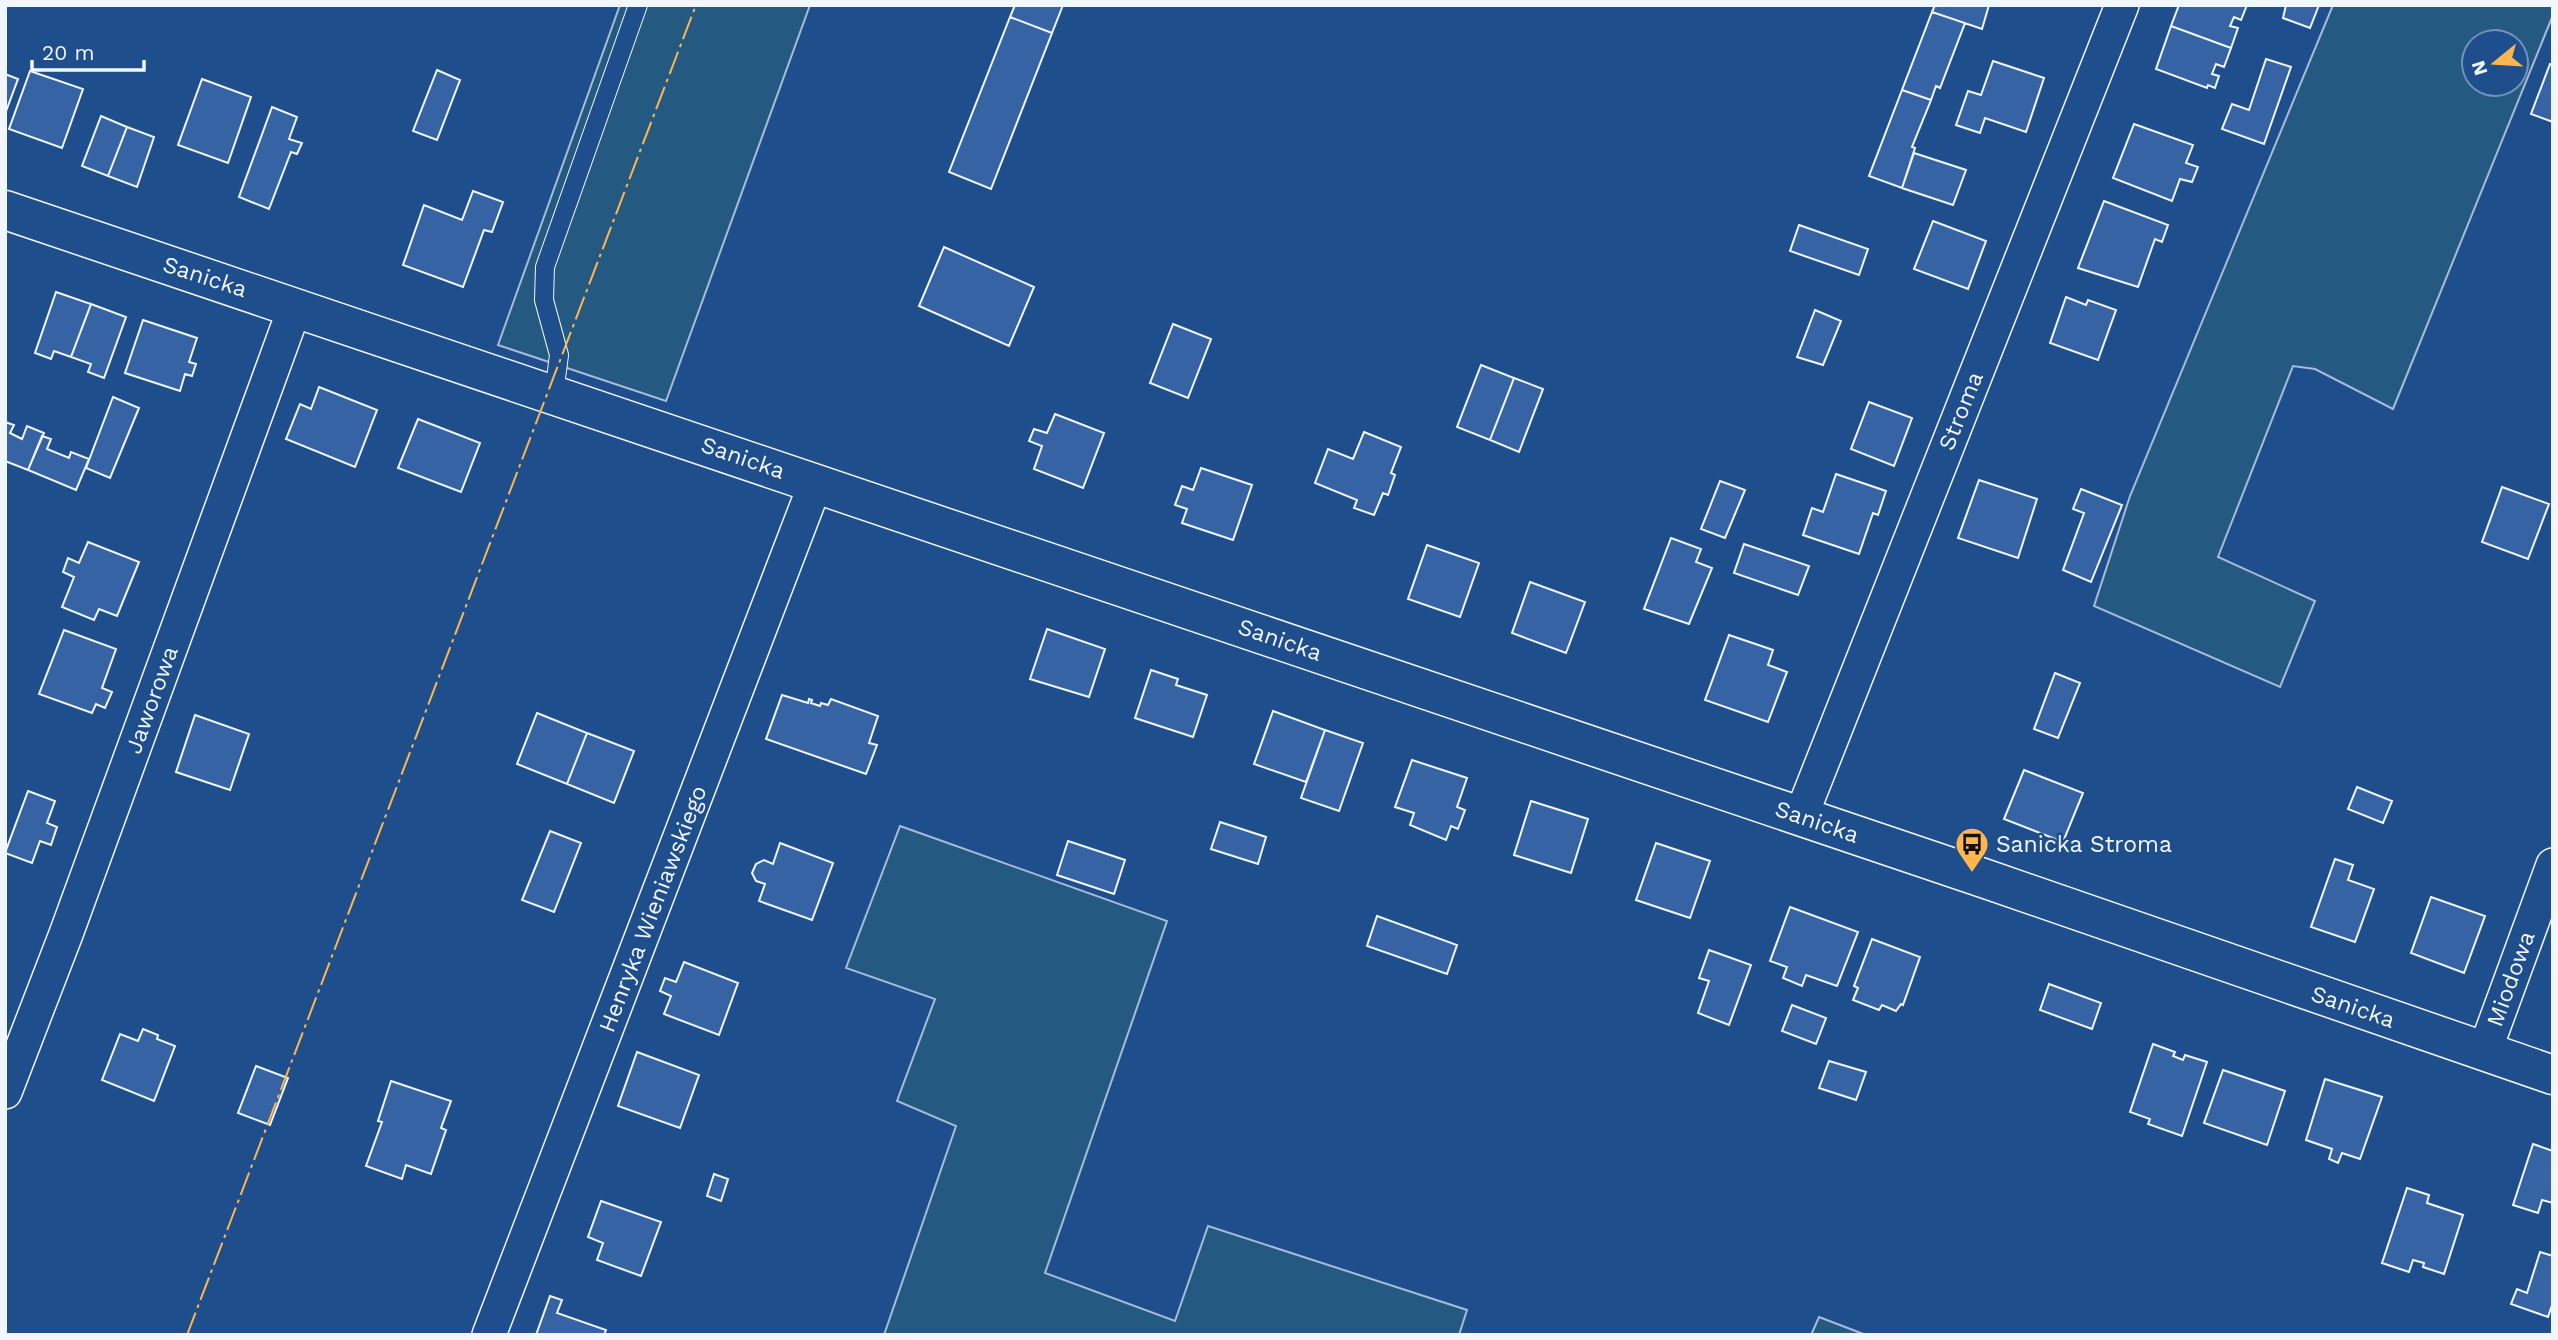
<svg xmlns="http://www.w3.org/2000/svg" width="2558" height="1340" font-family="'Work Sans',sans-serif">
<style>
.green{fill:#245a82;stroke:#a8bbd7;stroke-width:2;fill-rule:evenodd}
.building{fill:#3563a3;stroke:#f2f6ff;stroke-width:2}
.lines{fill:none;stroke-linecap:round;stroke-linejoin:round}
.service-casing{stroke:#f2f6ff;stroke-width:20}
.minor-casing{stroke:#f2f6ff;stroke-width:36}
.tertiary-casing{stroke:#f2f6ff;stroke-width:41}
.service{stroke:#1f4e8c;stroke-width:18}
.minor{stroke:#1f4e8c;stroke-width:33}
.tertiary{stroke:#1f4e8c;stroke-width:38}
.power{stroke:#ffb74d;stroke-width:2;stroke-dasharray:24 5 3.5 5;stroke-linecap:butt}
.labels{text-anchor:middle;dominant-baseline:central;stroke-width:5;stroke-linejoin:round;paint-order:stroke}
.street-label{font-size:23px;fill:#f2f6ff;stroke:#1f4e8c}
.poi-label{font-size:23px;fill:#f2f6ff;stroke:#1f4e8c;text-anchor:start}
</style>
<rect width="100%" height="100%" fill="#1f4e8c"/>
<path class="green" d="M620 5H810L666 401 498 345Z
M2333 5H2553V15L2393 409 2315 369 2293 366 2218 557 2315 601 2280 687 2094 606 2130 496ZM2516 42V84H2474V42Z
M900 826 1167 921 1045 1273 1175 1321 1208 1226 1467 1310 1459 1335H884L956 1126 897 1101 935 999 846 968Z
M1819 1317 1866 1335H1811Z"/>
<path class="building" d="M1015 5H1063L1052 33 1010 17Z
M1935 5H1989L1982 29 1932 12Z
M2179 5H2247L2241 20 2234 17 2230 26 2238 28 2231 48 2171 26Z
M2286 5H2319L2310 28 2283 18Z
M1932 12 1965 23 1940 88 1936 86 1931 100 1902 90Z
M1010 17 1052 33 991 189 949 172Z
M2171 26 2231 48 2224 67 2216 64 2212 74 2219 76 2215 88 2208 85 2207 88 2156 69Z
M2266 59 2291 67 2264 144 2222 129 2232 104 2249 110Z
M1993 61 2044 78 2026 132 1985 118 1980 133 1956 125 1968 91 1981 95Z
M2550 64 2553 65V122L2531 114Z
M437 70 460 80 437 140 413 131Z
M30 71 83 89 62 148 9 129Z
M5 74 18 79 5 114Z
M202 79 251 97 228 163 178 145Z
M1902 90 1931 100 1912 147 1915 148 1902 188 1869 176Z
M272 107 297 117 289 139 302 143 297 154 291 152 269 209 239 197Z
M101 116 127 127 108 176 82 166Z
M2134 124 2193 145 2186 163 2198 167 2192 182 2180 179 2172 201 2113 178Z
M127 127 154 137 137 187 108 176Z
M1914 153 1966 170 1953 205 1902 188Z
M473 191 503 202 492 232 484 230 463 287 403 265 424 205 462 220Z
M2104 201 2168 225 2162 242 2155 239 2138 287 2078 268Z
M1933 221 1986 241 1968 289 1914 269Z
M1799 225 1868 249 1859 275 1790 251Z
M944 247 1034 287 1009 346 919 306Z
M56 292 91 304 71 357 54 351 51 359 35 353Z
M2066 297 2086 305 2088 300 2116 310 2098 360 2050 343Z
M91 304 126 317 104 378 88 372 91 364 71 357Z
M1815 310 1841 321 1823 365 1797 357Z
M143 320 197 338 189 362 196 364 192 376 185 374 180 391 125 373Z
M1173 324 1211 339 1188 398 1150 383Z
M1481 365 1514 378 1490 440 1457 427Z
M1514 378 1543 389 1519 452 1490 440Z
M319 387 377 410 355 467 286 439 300 404 311 409Z
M113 397 139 408 110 478 86 468Z
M1869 402 1912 418 1894 466 1851 449Z
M1055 414 1104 433 1083 488 1034 469 1042 446 1029 441 1034 429 1047 433Z
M418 419 480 443 461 492 398 468Z
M5 422 14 425 10 433 22 439 27 426 44 433 28 470 5 461Z
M1364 432 1401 447 1391 473 1395 475 1388 495 1383 493 1374 515 1354 508 1357 500 1315 483 1328 449 1353 459Z
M42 436 51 439 47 449 69 458 71 452 89 459 76 490 28 470Z
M1201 468 1252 485 1233 540 1182 523 1187 509 1175 505 1182 486 1193 490Z
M1836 474 1886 491 1878 515 1873 513 1859 554 1803 535 1812 508 1823 512Z
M1979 480 2037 499 2018 558 1958 538Z
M1720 481 1745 490 1725 538 1701 529Z
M2502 487 2549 504 2528 559 2482 542Z
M2081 489 2122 505 2091 582 2063 570 2084 513 2073 509Z
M1671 538 1701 549 1696 562 1712 568 1689 624 1644 609Z
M88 542 139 562 117 616 99 609 94 620 62 607 74 577 63 572 68 558 79 563Z
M1744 544 1809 566 1798 595 1734 573Z
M1427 545 1479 563 1460 617 1408 599Z
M1530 582 1585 602 1566 653 1512 633Z
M1047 629 1105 649 1089 697 1030 679Z
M64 630 116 649 102 688 112 692 105 708 96 704 92 713 39 694Z
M1729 635 1773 650 1768 665 1787 672 1768 722 1705 700Z
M1151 670 1178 679 1176 685 1207 695 1193 737 1135 718Z
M2055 673 2080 683 2058 738 2034 729Z
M782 695 808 703 809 699 812 700 811 703 820 706 821 703 828 705 831 699 878 716 869 743 877 745 866 774 766 739Z
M1273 711 1325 730 1306 782 1254 764Z
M537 713 587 733 567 784 517 764Z
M195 715 249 734 230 790 176 772Z
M1325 730 1363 743 1339 811 1301 798Z
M587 733 634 751 614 803 567 784Z
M1412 760 1467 778 1457 807 1465 810 1458 829 1451 826 1446 840 1410 825 1414 813 1395 807Z
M2024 770 2083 793 2063 842 2004 819Z
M2357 787 2392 801 2383 823 2348 809Z
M28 791 55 801 47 823 57 827 51 845 40 841 32 863 5 853Z
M1531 801 1588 819 1571 873 1514 855Z
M1220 822 1266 837 1258 864 1211 849Z
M550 831 581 843 554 912 522 900Z
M1068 841 1125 860 1114 894 1057 875Z
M780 843 833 863 812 920 759 901 765 884 756 881 752 873 756 864 764 860 773 864Z
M1656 843 1710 861 1690 918 1636 900Z
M2335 859 2353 865 2348 880 2374 889 2355 942 2311 927Z
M2431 897 2485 916 2464 973 2411 953Z
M1790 907 1858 932 1837 986 1806 975 1802 986 1783 978 1787 967 1770 961Z
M1377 916 1457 945 1447 974 1367 946Z
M1872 939 1920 957 1903 1005 1901 1004 1896 1011 1882 1005 1879 1010 1853 1000 1858 988 1854 986Z
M1709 950 1751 965 1729 1025 1698 1013 1709 981 1699 978Z
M684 962 738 983 719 1035 664 1014 671 996 660 991 665 978 676 982Z
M2049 984 2101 1003 2092 1029 2040 1010Z
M1792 1005 1826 1018 1816 1044 1782 1031Z
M143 1029 158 1035 157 1039 175 1046 154 1101 102 1080 120 1034 138 1041Z
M2153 1044 2175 1052 2173 1056 2183 1060 2185 1055 2207 1062 2182 1136 2148 1124 2150 1119 2130 1112Z
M637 1052 699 1075 680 1128 618 1106Z
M1829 1061 1866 1072 1856 1100 1819 1088Z
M256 1066 288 1078 270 1125 238 1113Z
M2223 1070 2285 1091 2267 1145 2204 1123Z
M2325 1079 2382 1097 2360 1159 2342 1153 2338 1163 2329 1159 2332 1149 2306 1140Z
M391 1081 451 1101 441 1128 446 1130 431 1174 406 1165 402 1179 366 1166 382 1122 378 1121Z
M2533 1144 2553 1151V1203L2542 1200 2538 1213 2513 1205Z
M714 1174 728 1179 721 1201 707 1196Z
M2407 1188 2429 1195 2427 1203 2463 1215 2444 1274 2423 1267 2424 1263 2413 1260 2409 1272 2382 1263Z
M601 1201 661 1222 641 1276 597 1260 603 1243 588 1237Z
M2540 1252 2553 1256V1302L2548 1317 2511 1304 2517 1289 2527 1293Z
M550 1296 562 1300 557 1313 606 1330 604 1335H536Z"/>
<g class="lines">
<defs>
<path id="service" d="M554 394 559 355 544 300 545 267 638 5"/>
<path id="minor" d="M1801 816 2122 5
M2484 1053 2553 865
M5 1092 66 934 295 307
M489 1335 816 482"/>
<path id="tertiary" d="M5 210 1986 879 2553 1075"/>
</defs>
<use href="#service" class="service-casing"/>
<use href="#minor" class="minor-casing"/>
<use href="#tertiary" class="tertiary-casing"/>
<use href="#service" class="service"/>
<use href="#minor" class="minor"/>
<use href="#tertiary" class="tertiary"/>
<path class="power" d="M187 1335 696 5"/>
</g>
<defs>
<symbol id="bus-pin" viewBox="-11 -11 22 30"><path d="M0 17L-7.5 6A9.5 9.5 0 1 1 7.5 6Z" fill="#ffb74d" stroke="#1f4e8c"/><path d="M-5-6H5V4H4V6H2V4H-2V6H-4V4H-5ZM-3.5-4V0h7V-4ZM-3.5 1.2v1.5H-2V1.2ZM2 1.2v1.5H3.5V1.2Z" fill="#111"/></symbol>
</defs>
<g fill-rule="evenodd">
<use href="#bus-pin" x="1953" y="825" width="38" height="52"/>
</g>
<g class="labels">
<g class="street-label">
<text transform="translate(205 277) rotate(18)">Sanicka</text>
<text transform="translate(1961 411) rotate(-68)">Stroma</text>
<text transform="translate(743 458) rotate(19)">Sanicka</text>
<text transform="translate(1280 640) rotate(19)">Sanicka</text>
<text transform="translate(152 700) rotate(-70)">Jaworowa</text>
<text transform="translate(1817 822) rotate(19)">Sanicka</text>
<text transform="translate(653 909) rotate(-69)">Henryka Wieniawskiego</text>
<text transform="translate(2511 979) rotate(-70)">Miodowa</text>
<text transform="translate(2353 1007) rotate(19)">Sanicka</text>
</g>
<g class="poi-label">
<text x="1996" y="844">Sanicka Stroma</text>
</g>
</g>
<rect width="2558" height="1340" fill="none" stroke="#f2f6ff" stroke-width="14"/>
<g transform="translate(2495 63) rotate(252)"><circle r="33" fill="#1f4e8c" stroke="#7391ba" stroke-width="2"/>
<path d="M0-5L12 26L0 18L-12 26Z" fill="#ffb74d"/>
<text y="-10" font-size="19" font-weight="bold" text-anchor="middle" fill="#f2f6ff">N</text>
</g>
<path d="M32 60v10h112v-10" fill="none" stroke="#f2f6ff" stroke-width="3.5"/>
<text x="42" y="60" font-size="21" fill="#f2f6ff" stroke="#1f4e8c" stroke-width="5" paint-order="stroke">20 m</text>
</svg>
